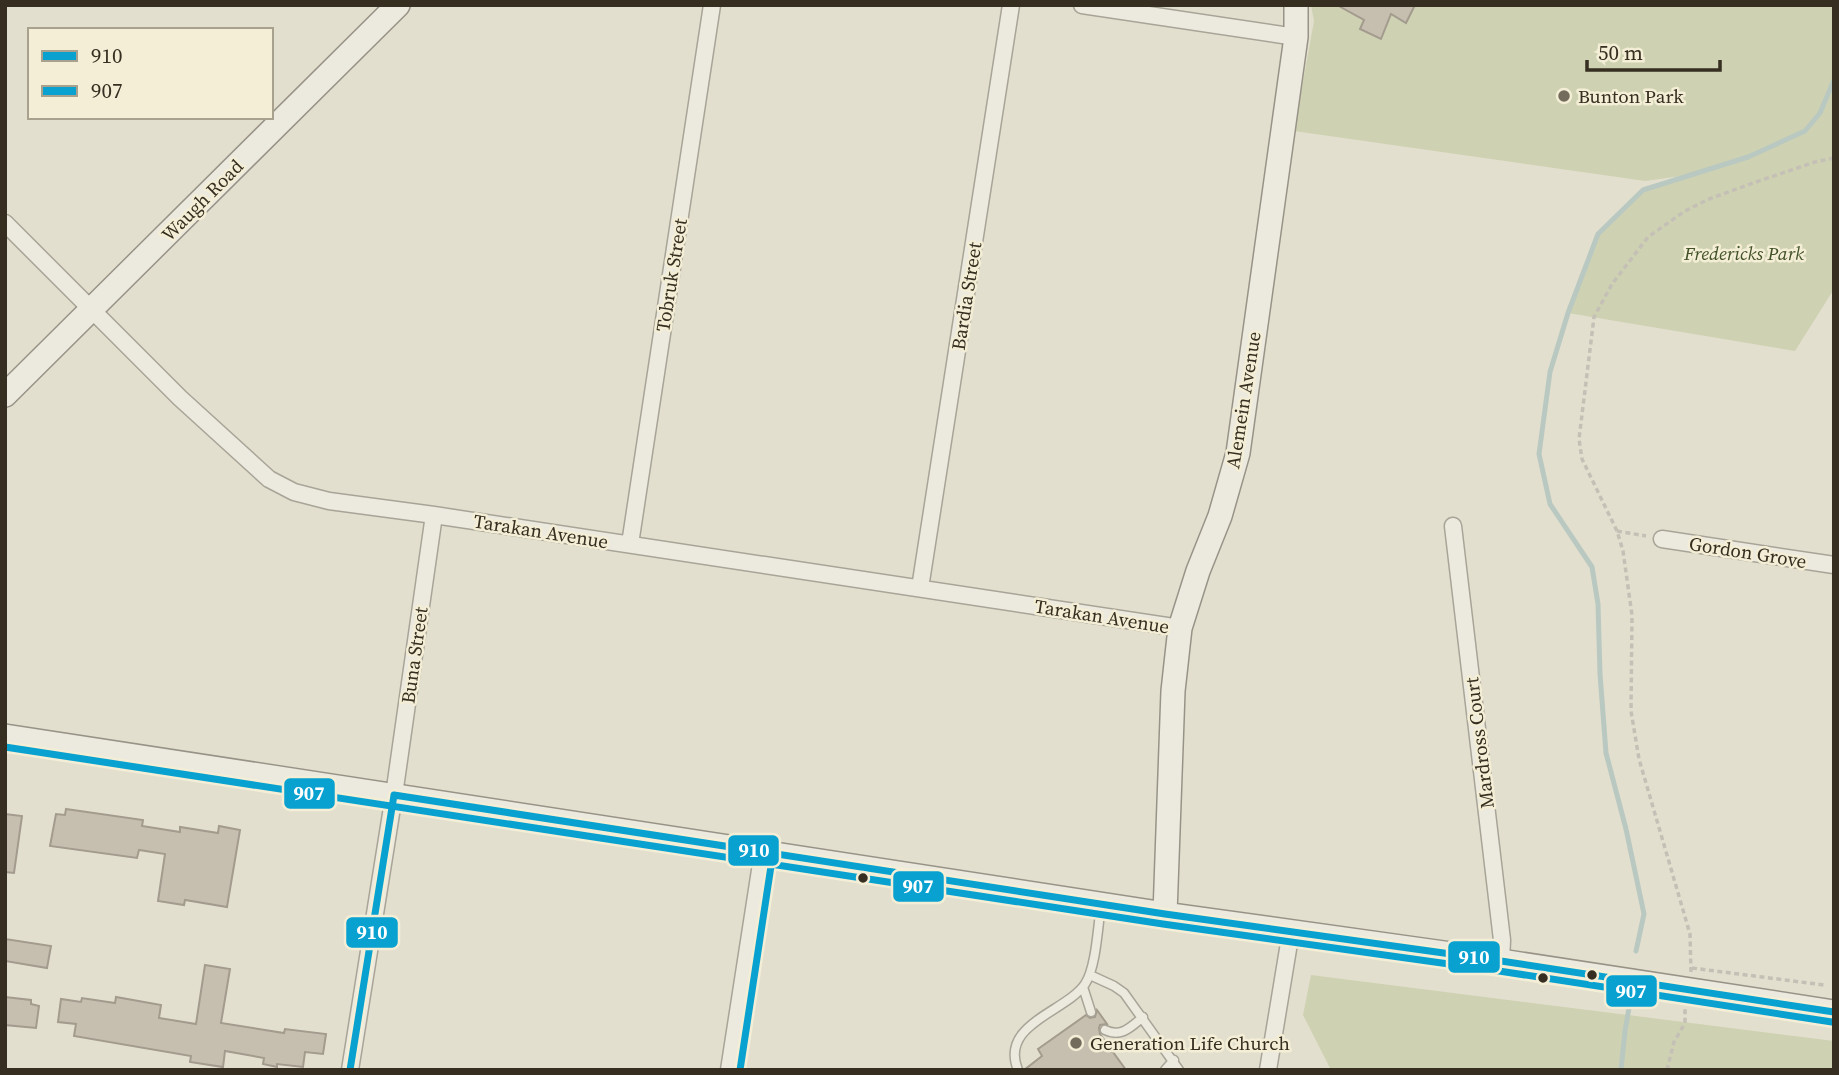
<svg xmlns="http://www.w3.org/2000/svg" width="1839" height="1075" font-family="'Source Serif 4',serif">
<style>
.green{fill:#ced2b2}
.lines{fill:none;stroke-linecap:round;stroke-linejoin:round}
.stream{stroke:#b9c9c1;stroke-width:5}
.building{fill:#c6bfaf;stroke:#a39b8e;stroke-width:2}
.lane-casing{stroke:#a8a497;stroke-width:11}
.street-casing{stroke:#a8a497;stroke-width:19}
.secondary-casing{stroke:#989387;stroke-width:26}
.path{stroke:#c4c0b6;stroke-width:3.5;stroke-dasharray:5 3.5;stroke-linecap:butt}
.lane{stroke:#ece9df;stroke-width:8}
.street{stroke:#ece9df;stroke-width:16}
.secondary{stroke:#ece9df;stroke-width:23}
.bus-1-casing{stroke:#f3eed5;stroke-width:12}
.bus-2-casing{stroke:#f3eed5;stroke-width:12}
.bus-1{stroke:#08a1d0;stroke-width:7}
.bus-2{stroke:#08a1d0;stroke-width:7}
.poi-dot{fill:#736c5d;stroke:#f3eed5;stroke-width:2.5}
.bus-dot{fill:#362e20;stroke:#f3eed5;stroke-width:2.5}
.labels{text-anchor:middle;dominant-baseline:central;stroke-width:5;stroke-linejoin:round;paint-order:stroke}
.poi-label{font-size:19px;fill:#362e20;stroke:#f3eed5;text-anchor:start}
.street-label{font-size:19px;fill:#362e20;stroke:#f3eed5}
.park-label{font-size:19px;font-style:italic;fill:#415128;stroke:#f3eed5}
.line-badge{stroke:#f3eed5;stroke-width:2.5}
.badge-label{font-size:19px;text-anchor:middle;font-weight:bold;fill:#fff}
</style>
<rect width="100%" height="100%" fill="#e3dfce"/>
<path class="green" d="M1311 5H1834V289L1795 351 1568 313 1598 234 1643 190 1682 176 1645 181 1294 131 1314 21Z
M1311 975 1834 1041V1070H1331L1303 1015Z"/>
<g class="lines">
<path class="stream" d="M1636 951 1644 914 1626 829 1606 753 1600 674 1598 604 1592 567 1550 504 1539 454 1550 372 1568 313 1598 234 1643 190 1748 157 1805 131 1820 113 1834 80
M1621 1070 1625 1031 1629 1008"/>
</g>
<path class="building" d="M1337 5H1415L1406 23 1391 14 1381 39 1360 29 1364 20Z
M66 809 143 820 142 826 180 832V827L218 833 219 826 240 830 227 907 185 900 184 905 158 901 165 854 139 850 137 858 50 846 56 814 65 815Z
M5 814 22 816 14 873 5 872Z
M5 939 51 946 47 968 5 961Z
M205 965 230 969 221 1023 284 1033 285 1029 326 1034 323 1054 305 1052 303 1067 277 1064V1067L263 1064 264 1058 225 1051 223 1067 190 1062 191 1056 74 1036 76 1024 58 1022 61 999 81 1002 82 998 115 1003 116 997 161 1005 159 1018 196 1024Z
M5 997 31 1000V1004L39 1006 36 1028 5 1025Z
M1097 1010 1107 1024 1100 1025 1099 1028 1100 1034 1126 1070H1024L1042 1056 1038 1049 1086 1015 1090 1018 1095 1017Z"/>
<g class="lines">
<defs>
<path id="lane" d="M1090 975 1114 986 1124 993 1179 1070
M1083 987 1091 1012
M1105 1030C1121 1038 1131 1027 1143 1017
M1018 1070C999 1024 1066 1012 1085 984 1096 968 1098 926 1101 905
M1165 1070 1174 1060"/>
<path id="street" d="M1082 5 1296 37
M5 223 180 398 269 479 294 492 329 501 434 515 1180 628
M1453 526 1502 940 1501 961
M1662 539 1834 565
M630 544 712 5
M920 588 1011 5
M350 1070 394 795 434 515
M729 1070 763 851
M1268 1070 1291 931"/>
<path id="secondary" d="M5 395 398 5
M5 736 1165 914 1501 961 1834 1012
M1165 914 1173 691 1180 628 1198 571 1220 516 1238 453 1296 37V5"/>
</defs>
<use href="#lane" class="lane-casing"/>
<use href="#street" class="street-casing"/>
<use href="#secondary" class="secondary-casing"/>
<path class="path" d="M1617 531 1646 536
M1692 968 1824 985
M1691 972 1690 934 1639 759 1631 711 1632 615 1623 551 1617 531 1582 459 1579 439 1594 317 1612 284 1648 237 1685 211 1709 199 1756 182 1815 162 1834 158
M1667 1070 1674 1042 1685 1023V1007"/>
<use href="#lane" class="lane"/>
<use href="#street" class="street"/>
<use href="#secondary" class="secondary"/>
<defs>
<path id="bus-1" d="M394 795 1165 914 1501 961 1834 1012
M350 1070 394 795"/>
<path id="bus-2" d="M5 747 1163 924 1499 971 1832 1022
M740 1070 773 853"/>
</defs>
<use href="#bus-1" class="bus-1-casing"/>
<use href="#bus-2" class="bus-2-casing"/>
<use href="#bus-1" class="bus-1"/>
<use href="#bus-2" class="bus-2"/>
</g>
<g class="poi-dot">
<circle cx="1564" cy="96" r="7"/>
<circle cx="1076" cy="1043" r="7"/>
</g>
<g class="bus-dot">
<circle cx="863" cy="878" r="6"/>
<circle cx="1592" cy="975" r="6"/>
<circle cx="1543" cy="978" r="6"/>
</g>
<g class="labels">
<g class="poi-label">
<text x="1578" y="96">Bunton Park</text>
<text x="1090" y="1043">Generation Life Church</text>
</g>
<g class="street-label">
<text transform="translate(202 200) rotate(-45)">Waugh Road</text>
<text transform="translate(671 275) rotate(-81)">Tobruk Street</text>
<text transform="translate(966 296) rotate(-81)">Bardia Street</text>
<text transform="translate(1243 400) rotate(-81)">Alemein Avenue</text>
<text transform="translate(541 531) rotate(9)">Tarakan Avenue</text>
<text transform="translate(1748 552) rotate(9)">Gordon Grove</text>
<text transform="translate(1102 616) rotate(9)">Tarakan Avenue</text>
<text transform="translate(414 655) rotate(-82)">Buna Street</text>
<text transform="translate(1479 743) rotate(-97)">Mardross Court</text>
</g>
<g class="park-label">
<text x="1744" y="253">Fredericks Park</text>
</g>
</g>
<g class="line-badge">
<rect x="283" y="777" width="53" height="33" rx="7" fill="#08a1d0"/>
<rect x="727" y="834" width="53" height="33" rx="7" fill="#08a1d0"/>
<rect x="892" y="870" width="53" height="33" rx="7" fill="#08a1d0"/>
<rect x="345" y="916" width="54" height="33" rx="7" fill="#08a1d0"/>
<rect x="1447" y="940" width="54" height="34" rx="7" fill="#08a1d0"/>
<rect x="1605" y="974" width="53" height="34" rx="7" fill="#08a1d0"/>
</g>
<g class="badge-label">
<text x="309" y="800">907</text>
<text x="754" y="857">910</text>
<text x="918" y="893">907</text>
<text x="372" y="939">910</text>
<text x="1474" y="964">910</text>
<text x="1631" y="998">907</text>
</g>
<rect width="1839" height="1075" fill="none" stroke="#362e20" stroke-width="14"/>
<rect x="28" y="28" width="245" height="91" fill="#f3eed5" stroke="#a7a18d" stroke-width="2"/>
<rect x="42" y="51" width="35" height="10" fill="#08a1d0" stroke="#a7a18d" stroke-width="2"/>
<text x="91" y="63" font-size="21" fill="#362e20">910</text>
<rect x="42" y="86" width="35" height="10" fill="#08a1d0" stroke="#a7a18d" stroke-width="2"/>
<text x="91" y="98" font-size="21" fill="#362e20">907</text>
<path d="M1587 60v10h133v-10" fill="none" stroke="#362e20" stroke-width="3.5"/>
<text x="1598" y="60" font-size="21" fill="#362e20" stroke="#f3eed5" stroke-width="5" paint-order="stroke">50 m</text>
</svg>
